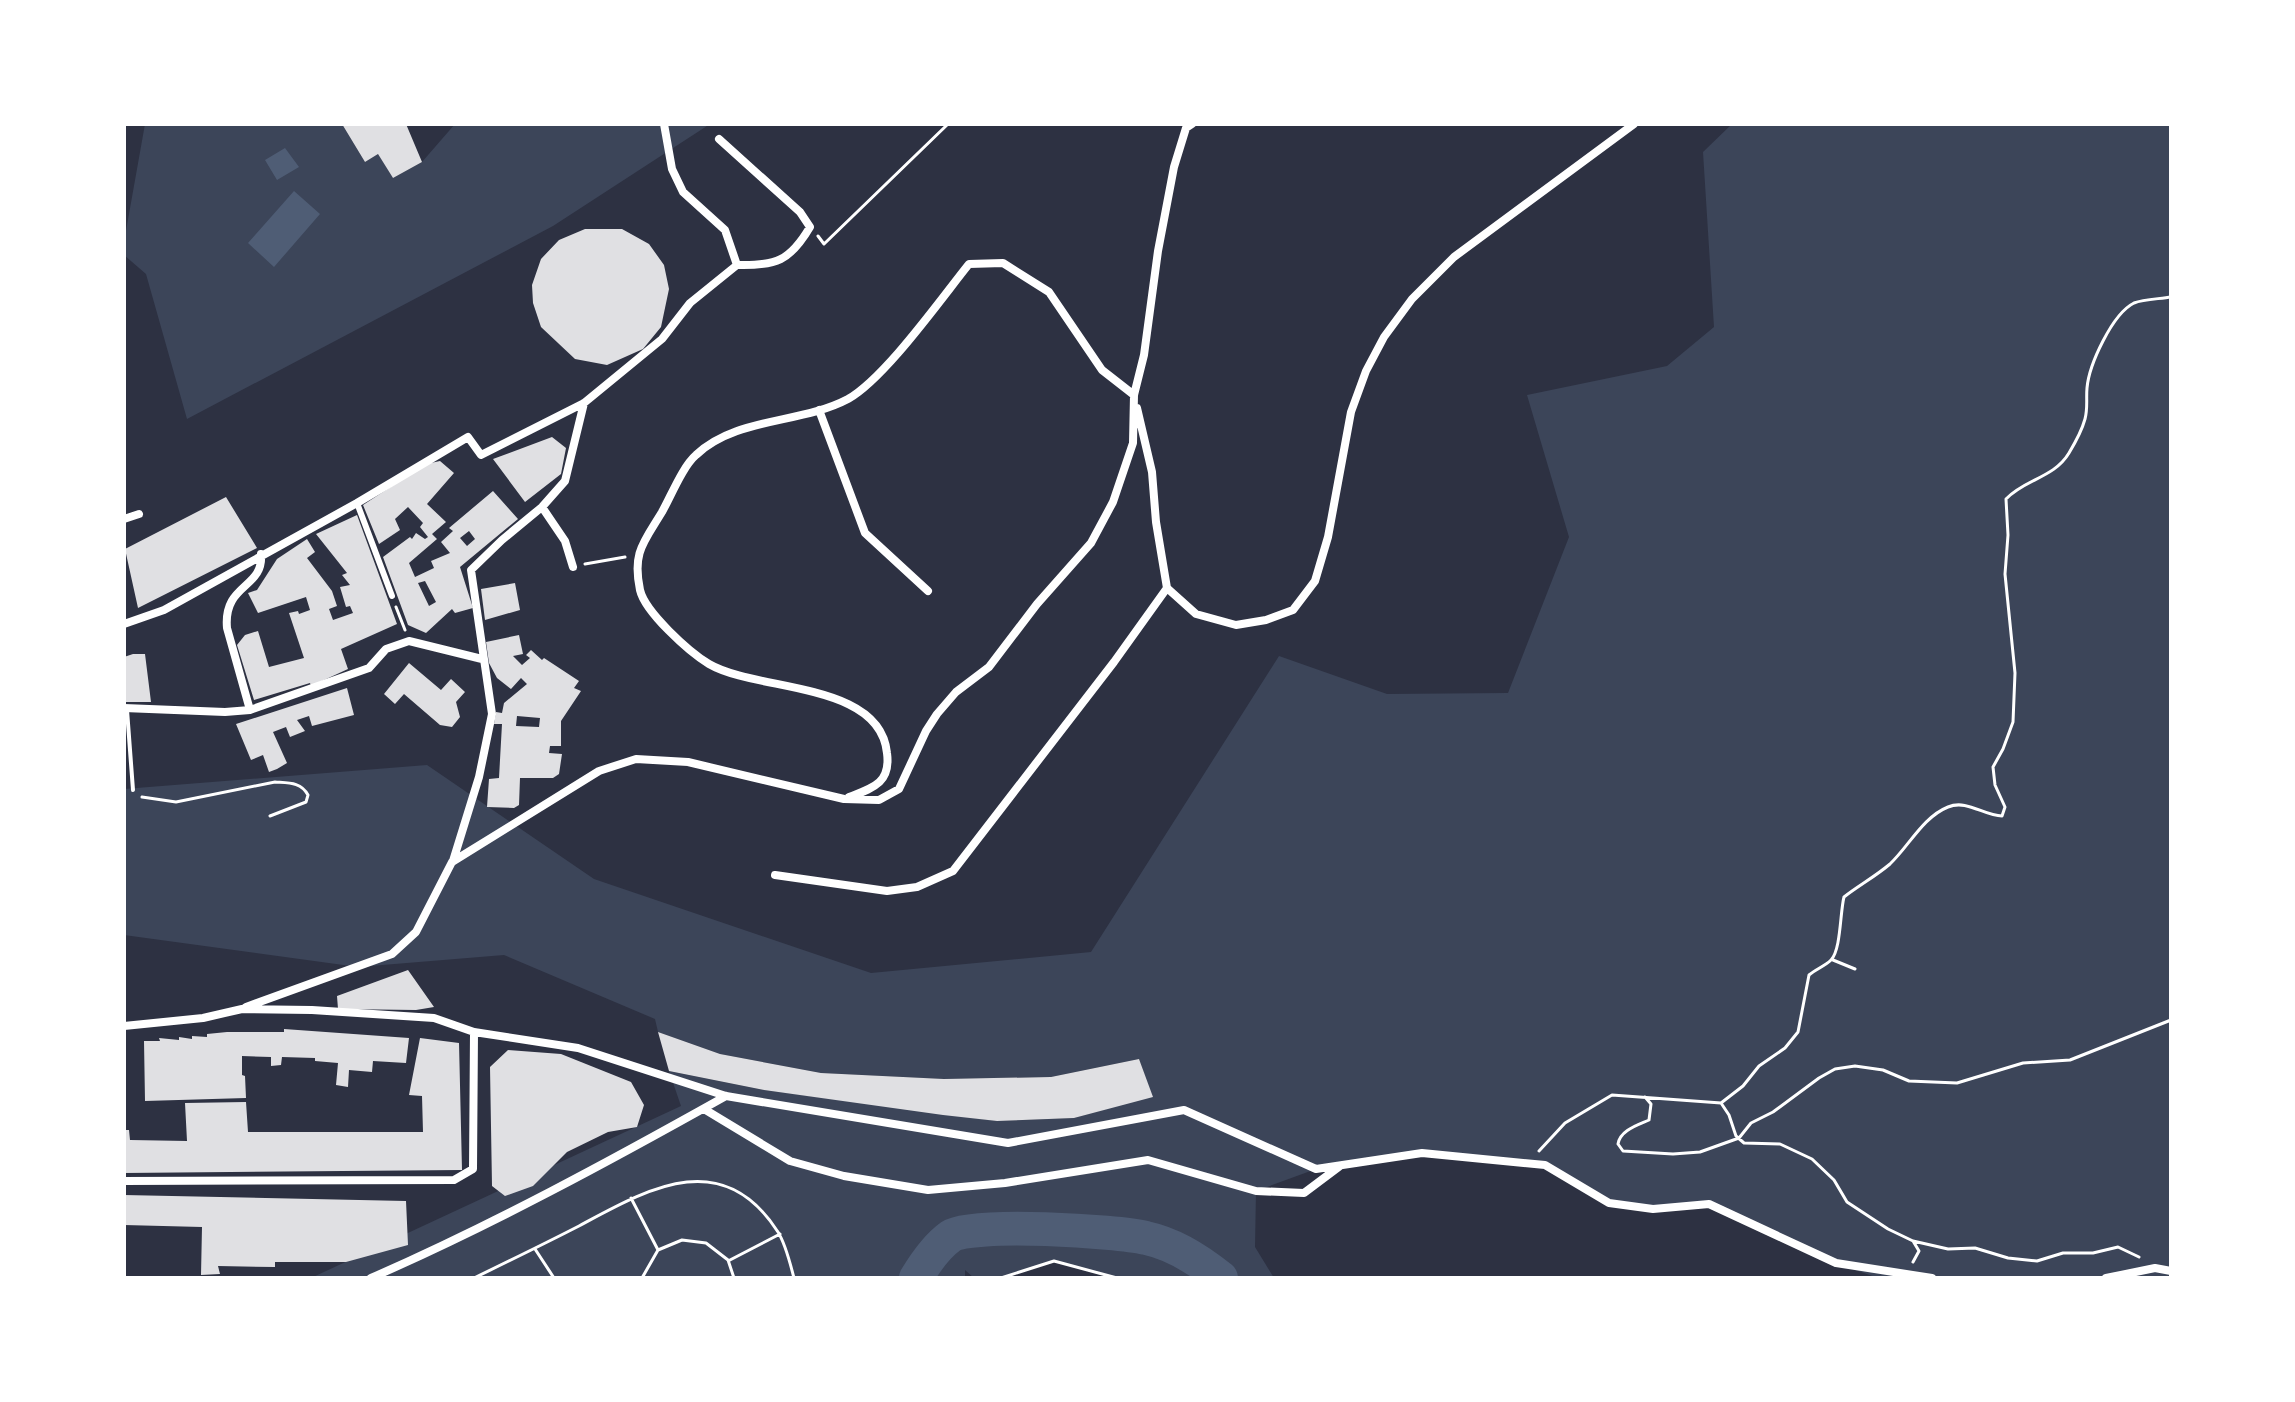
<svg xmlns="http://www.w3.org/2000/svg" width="2295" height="1402" font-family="'Libre Baskerville',serif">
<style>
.green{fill:#3c4559}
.water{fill:#4f5d75}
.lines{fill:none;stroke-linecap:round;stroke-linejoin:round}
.river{stroke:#4f5d75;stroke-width:34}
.building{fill:#e0e0e3;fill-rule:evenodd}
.path{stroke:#fff;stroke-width:3}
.service{stroke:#fff;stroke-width:4}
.pedestrian{stroke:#fff;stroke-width:6}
.minor{stroke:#fff;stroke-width:8}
</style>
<rect width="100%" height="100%" fill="#2d3142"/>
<path class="green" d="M145 124H342L365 162 378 154 393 178 422 162 455 124H710L553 226 187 419 146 274 124 255V242Z
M1732 124H2171V1278H1878L1836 1263 1709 1204 1653 1209 1609 1203 1545 1165 1422 1153 1316 1169 1256 1191 1255 1247 1274 1278H1117L1054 1261 1001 1278H974L965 1270V1278H311L681 1106 669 1071 764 1090 997 1121 1074 1118 1152 1096 1139 1059 1051 1077 944 1079 821 1073 720 1054 658 1032 655 1019 504 955 358 967 124 935V789L427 765 594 879 871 973 1091 952 1279 656 1387 694 1508 693 1569 537 1527 395 1667 366 1714 327 1703 152Z"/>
<path class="water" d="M285 148 299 167 277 180 265 160Z
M294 191 320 214 274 267 248 243Z"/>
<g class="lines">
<path class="river" d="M916 1278C925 1263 937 1246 951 1236 971 1222 1118 1231 1146 1238 1174 1244 1199 1260 1221 1278"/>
</g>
<path class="building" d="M342 124H406L422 162 393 178 378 154 365 162Z
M585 229H622L649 244 664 265 669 289 661 327 643 349 607 365 575 359 541 327 533 303 532 285 541 259 559 240Z
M552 437 566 448 561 474 525 502 493 459Z
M440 461 454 473 427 504 446 522 432 534 437 539 409 563 415 577 434 568 431 561 450 553 441 542 453 531 449 528 493 491 518 519 460 567 473 608 455 613 452 609 426 633 408 625 383 557 410 537 412 539 416 533 425 539 428 537 420 527 423 523 408 507 395 519 400 530 379 544 363 505 426 464ZM469 531 475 539 467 546 460 538ZM425 581 436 602 429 606 418 583Z
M226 497 257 548 138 608 125 549Z
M357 515 397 624 341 649 348 669 311 686 310 683 254 700 237 645 245 635 258 631 269 667 304 658 289 613 298 611 299 614 310 610 306 597 258 613 248 593 257 590 277 559 307 539 315 552 307 558 332 591 337 606 329 609 333 620 353 613 350 606 346 607 340 587 350 585 342 575 347 573 316 534Z
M515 583 520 610 485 620 481 589Z
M519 635 523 654 513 656 522 665 530 658 526 655 531 650 542 660 544 658 579 681 574 688 581 691 561 721V746H550L549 753 562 754 559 774 553 778H520L519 805 514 808 487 807 489 779 499 778 502 724H494L496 712 502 713 504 703 527 684 521 678 511 689 497 678 489 663 486 642ZM517 716 540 718 539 727 516 726Z
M133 654H145L151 702H124V657Z
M409 663 441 690 451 679 465 692 456 702 460 717 452 727 440 725 404 694 395 704 384 694Z
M347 688 354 715 312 726 309 716 297 720 305 731 290 737 286 727 273 732 287 763 277 769 269 772 263 755 251 760 236 724Z
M408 970 434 1007 416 1010 338 1009 337 996Z
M284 1029 409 1038 406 1063 373 1061 372 1072 349 1070 348 1087 336 1085 338 1063 315 1061V1058L282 1057 281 1065 271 1066V1057L242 1056V1075L245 1076 246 1098 145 1101 144 1041H160L159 1038 179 1040V1037L192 1039V1036L207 1037V1034L227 1032H284Z
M658 1032 720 1054 821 1073 944 1079 1051 1077 1139 1059 1153 1097 1074 1118 997 1121 943 1115 764 1090 669 1071Z
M420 1038 459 1043 462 1170 124 1173V1130H129L130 1140 187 1141 185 1103 246 1102 248 1132H423L422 1096 409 1095Z
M508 1050 561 1054 631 1082 644 1105 637 1127 608 1132 567 1152 533 1186 505 1196 492 1186 490 1067Z
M124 1195 406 1201 408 1245 346 1262H275V1267L218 1266 220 1274 201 1275 202 1227 124 1225Z"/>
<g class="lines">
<path class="path" d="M818 236 824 244 948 124
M585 564 625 557
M396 607 405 630
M142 797 176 802 275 782C289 783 301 782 308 795L306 802 270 816
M1833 960 1855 969
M1645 1097 1651 1104 1649 1120C1638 1125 1620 1130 1618 1144L1623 1151 1673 1154 1700 1152 1739 1138 1751 1123 1773 1112 1819 1078 1835 1069 1855 1066 1883 1070 1909 1081 1957 1083 2023 1063 2070 1060 2171 1020
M1721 1103 1729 1115 1736 1136 1744 1143 1780 1144 1812 1159 1834 1180 1847 1202 1888 1229 1913 1241 1948 1249 1975 1248 2008 1258 2037 1261 2063 1253H2093L2118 1247 2139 1257
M1539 1151 1565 1123 1612 1095 1721 1103 1743 1086 1759 1066 1785 1048 1798 1032 1809 975C1816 969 1825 966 1831 960 1841 950 1840 912 1844 897 1858 886 1876 876 1890 864 1909 846 1923 817 1948 807 1967 799 1984 816 2002 816L2005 807 1995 785 1993 767 2003 749 2013 722 2015 673 2005 574 2008 535 2006 499C2025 479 2054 478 2069 453 2075 443 2082 430 2085 419 2088 408 2086 399 2087 388 2089 365 2112 314 2134 303 2144 299 2160 299 2171 297
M631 1198 658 1250
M1913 1241 1919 1251 1913 1262
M535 1249 554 1278
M730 1260 780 1234
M474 1278C509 1261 544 1244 579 1226 648 1189 722 1145 778 1232 786 1245 790 1263 794 1278
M642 1278 658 1250 682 1240 706 1243 728 1260 734 1278
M1001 1278 1054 1261 1117 1278"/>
<path class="service" d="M127 710 133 790"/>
<path class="pedestrian" d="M357 503 392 596"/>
<path class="minor" d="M664 124 672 169 683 192 725 230 737 265
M719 139 800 212 810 227C790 261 776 266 737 265
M1137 408 1152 472 1156 522 1167 588 1196 614 1236 625 1266 620 1293 610 1315 581 1328 537 1351 412 1366 371 1384 337 1412 299 1454 257 1634 124
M819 410 865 533 928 591
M542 507 565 541 573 567
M124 519 139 514
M124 624 164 610 357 503 468 437 481 455 584 403 662 339 690 303 737 265
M124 708 225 712 250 710 369 668 386 649 409 641 482 659
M250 710 227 628C223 583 264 589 261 554
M849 797C873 788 891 783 887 753 880 681 757 692 709 664 689 652 645 612 640 590 632 552 644 542 662 512 671 496 683 466 696 455 736 417 801 424 848 399 885 378 940 300 969 264L1003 263 1049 292 1102 370 1134 395
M453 861 479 777 492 714 471 570 502 540 542 507 565 481 584 403
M775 875 887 891 917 887 953 871 1114 662 1167 588
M246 1007 392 954 416 932 452 862 599 771 636 759 688 762 844 799 879 800 899 789 926 731 937 714 956 692 989 667 1037 604 1091 543 1113 502 1133 443 1134 395 1144 355 1158 251 1174 167 1186 128 1192 124
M124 1026 203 1018 242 1009 312 1010 434 1018 474 1032 578 1048 726 1096 1008 1143 1184 1110 1316 1169 1422 1153 1545 1165 1609 1203 1653 1209 1709 1204 1836 1263 1932 1278
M704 1109 790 1161 844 1176 928 1190 1005 1183 1148 1160 1256 1191 1304 1193 1340 1166
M124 1181 454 1180 473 1169 474 1032
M371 1278C492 1225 610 1161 726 1096
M2106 1278 2155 1268 2171 1271"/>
</g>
<rect width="2295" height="1402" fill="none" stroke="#ffffff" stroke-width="252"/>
</svg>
